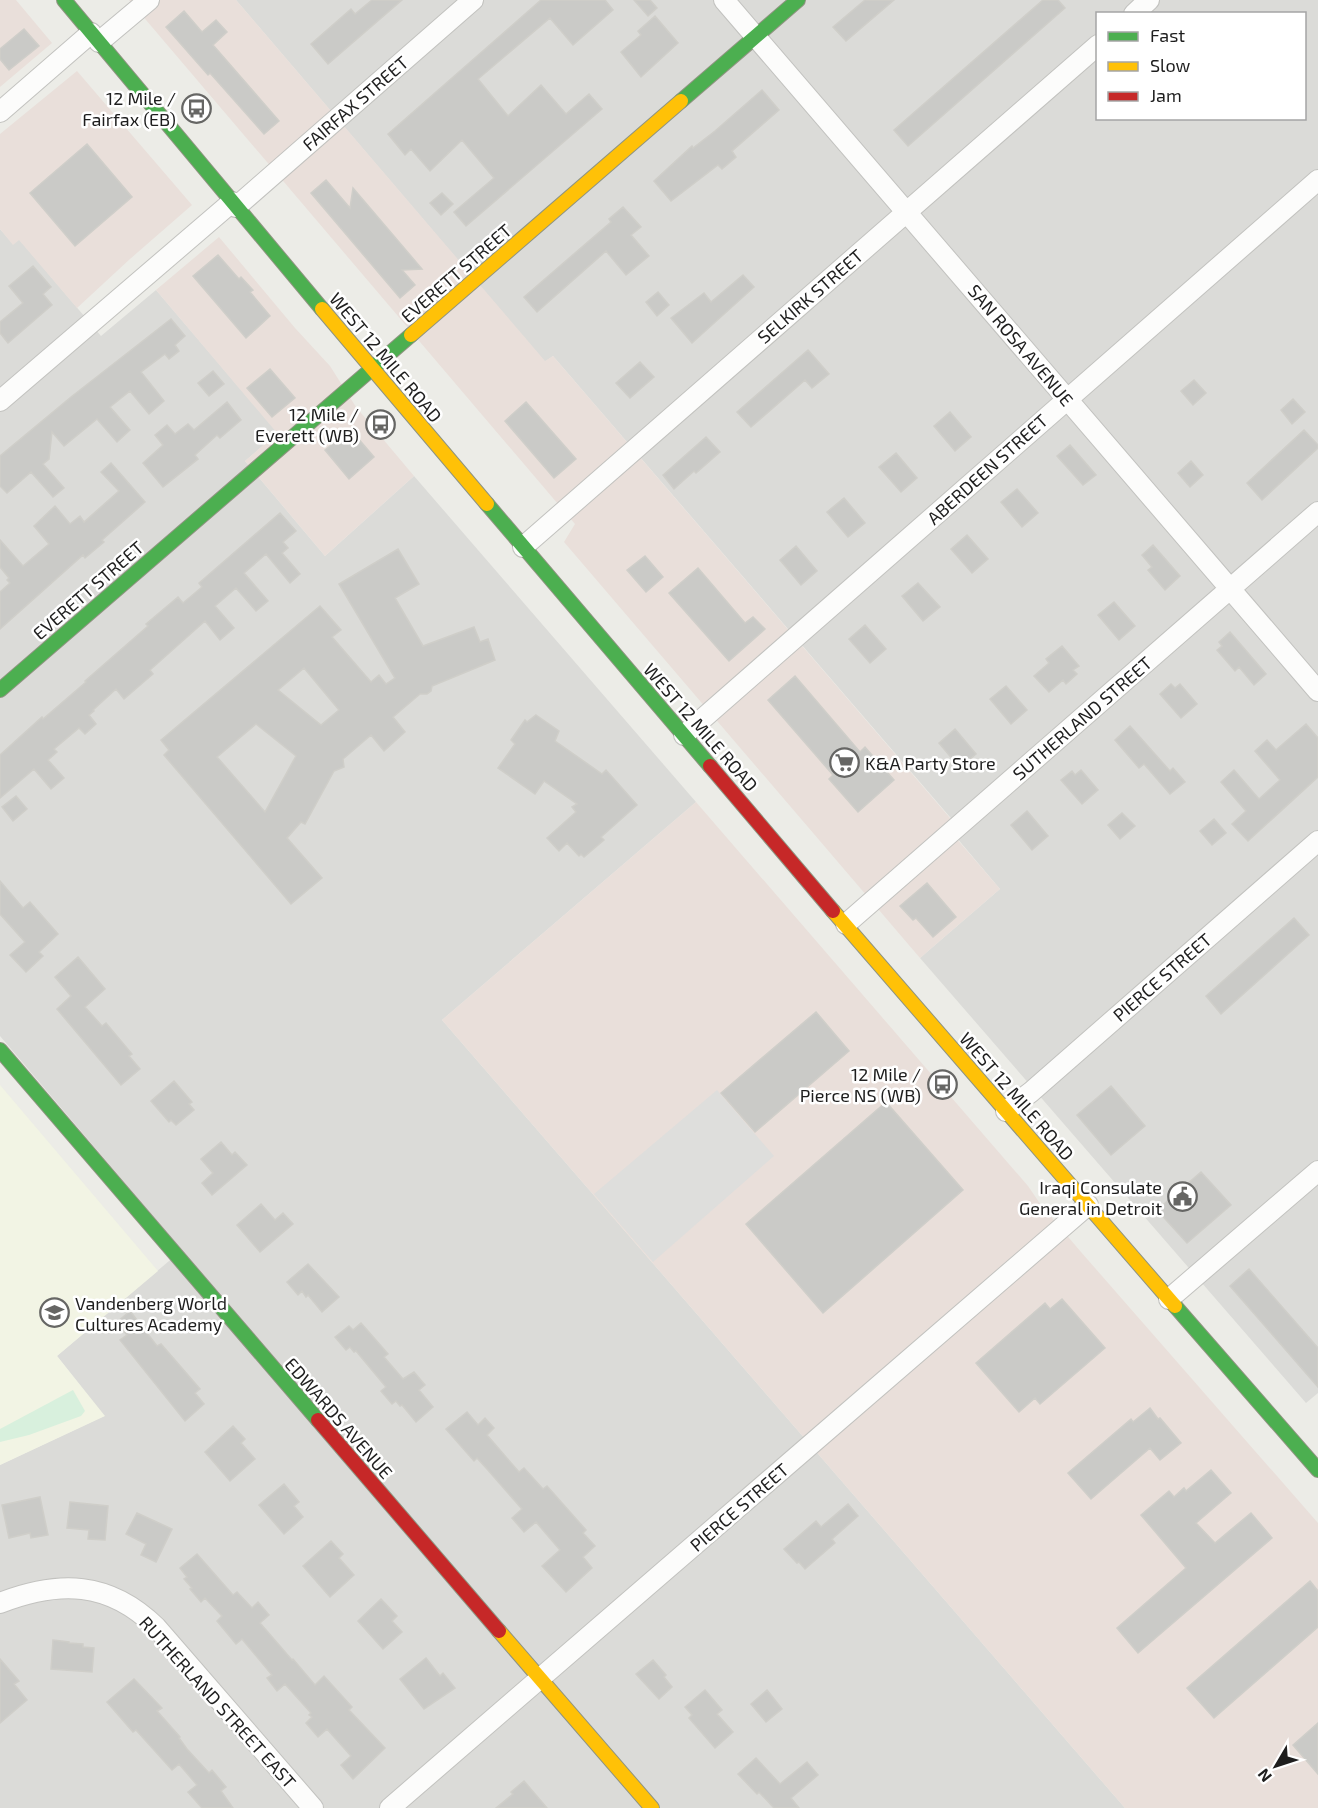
<svg xmlns="http://www.w3.org/2000/svg" width="1318" height="1808" font-family="'Exo 2',sans-serif">
<style>
.residential{fill:#dbdbd8;fill-rule:evenodd}
.commercial{fill:#e9dfda}
.education{fill:#f2f4e4}
.park{fill:#d8f0dd}
.parking{fill:#dededc}
.building{fill:#cacac7;stroke:#cfcec9;stroke-width:1.5;fill-rule:evenodd}
.lines{fill:none;stroke-linecap:round;stroke-linejoin:round}
.street-casing{stroke:#c2c2bf;stroke-width:22}
.fast-casing{stroke:#8f9481;stroke-width:16}
.slow-casing{stroke:#8f9481;stroke-width:16}
.jam-casing{stroke:#8f9481;stroke-width:16}
.street{stroke:#fcfcfb;stroke-width:20}
.fast{stroke:#4caf50;stroke-width:14}
.slow{stroke:#ffc107;stroke-width:14}
.jam{stroke:#c62828;stroke-width:14}
.labels{text-anchor:middle;dominant-baseline:central;stroke-width:5;stroke-linejoin:round;paint-order:stroke}
.poi-label{font-size:18px;fill:#1e1e1e;stroke:#fff;text-anchor:end}
.street-label{font-size:18px;fill:#1e1e1e;stroke:#fff}
</style>
<rect width="100%" height="100%" fill="#ecece7"/>
<path class="residential" d="M236 0H1318V1393L1306 1403 920 958 1000 889 956 837 962 831 553 356 545 362ZM1098 14H1304V118H1098Z
M0 229 13 244 19 239 101 336 156 290 278 433 245 461 325 556 414 476 696 802 442 1020 1125 1808H0V1465L104 1416 57 1356 182 1250 0 1036Z"/>
<path class="commercial" d="M0 0H16L52 43 0 87Z
M129 0H236L545 361 553 356 962 832 956 838 1000 889 920 958 564 542 575 524Z
M77 71 192 205 130 259 77 308 19 240 13 245 0 229V134Z
M219 237 295 328 330 366 356 407 414 476 325 556 245 461 277 433 156 290Z
M696 802 1028 1186 1041 1205 1081 1252 1318 1523V1808H1125L442 1020Z"/>
<path class="education" d="M0 1085 158 1271 57 1356 105 1416 0 1465Z"/>
<path class="park" d="M73 1390 85 1411 81 1416 29 1435 0 1442V1429Z"/>
<path class="parking" d="M717 1090 774 1156 653 1262 594 1194Z"/>
<path class="building" d="M372 0H402L328 64 311 44 351 9 355 14Z
M541 0H605L613 10 573 45 550 18 478 79 508 116 541 85 566 114 589 94 602 109 466 226 454 212 494 178 462 140 430 171 411 149 405 155 388 134Z
M634 0H650L657 8 648 16Z
M865 0H894L846 41 833 27Z
M1043 0H1058L1065 8 908 146 894 130Z
M184 11 202 32 216 20 227 32 213 45 279 121 264 134 210 73 208 75 166 27Z
M655 16 678 43 641 77 621 52 641 35 638 31Z
M24 29 39 46 9 70 0 59V49Z
M762 90 779 110 732 151 736 157 722 169 718 165 671 201 654 181 692 146 693 148 715 131Z
M87 144 132 197 75 246 30 193Z
M326 180 350 208 353 188 422 269 402 270 415 285 400 298 311 193Z
M442 193 453 204 441 215 430 203Z
M623 207 641 227 631 235 649 256 626 275 606 251 537 312 524 297 611 222 609 219Z
M218 255 239 279 241 277 253 290 250 292 270 316 246 338 193 276Z
M33 266 51 287 43 294 52 305 8 343 0 333V322L23 303 9 286Z
M743 275 754 287 692 343 671 318 704 293 711 302Z
M658 292 669 305 657 316 646 302Z
M171 319 185 336 175 345 179 351 169 359 165 354 141 372 164 401 149 414 130 391 110 407 130 430 117 442 97 419 64 446 52 432 49 459 43 464 64 488 53 497 31 472 7 493 0 486V456L71 397Z
M808 350 829 374 812 388 805 380 751 427 737 412Z
M640 362 654 377 630 398 616 383Z
M270 369 295 398 272 417 247 388Z
M213 371 224 384 209 396 198 383Z
M1194 380 1206 393 1193 405 1181 391Z
M1293 399 1305 412 1292 424 1281 410Z
M227 402 241 420 220 438 217 435 195 455 198 459 163 487 143 463 163 445 155 435 167 425 175 434 188 424 194 430Z
M526 402 576 459 554 478 505 421Z
M950 412 971 437 955 451 934 426Z
M350 429 374 457 349 479 325 450Z
M1304 430 1318 445V448L1262 500 1247 483Z
M706 437 720 452 696 473 694 471 674 489 663 475Z
M1070 445 1096 475 1083 485 1057 456Z
M896 453 917 478 901 492 879 467Z
M1191 461 1203 475 1190 487 1178 473Z
M111 463 145 502 102 540 104 542 85 558 83 555 0 629V592L10 583 7 580 9 578 0 567V540L23 566 49 544 34 526 55 506 70 524 80 516 84 522 119 491 101 472Z
M1017 489 1038 513 1022 527 1001 502Z
M844 498 865 523 848 537 827 512Z
M280 513 296 531 283 542 288 548 282 553 300 574 290 583 266 554 244 573 268 601 256 611 236 588 215 606 234 628 220 640 205 621 150 670 153 674 124 699 116 689 93 710 94 711 89 715 96 724 85 734 79 728 54 749 57 752 48 760 64 778 51 789 34 769 0 798V755L42 717 43 719 86 682 85 681 148 626 146 624 178 597 183 603 202 587 199 583Z
M967 535 988 559 972 573 951 549Z
M1153 545 1180 576 1165 590 1148 570 1152 567 1142 555Z
M796 546 817 571 801 585 780 560Z
M398 549 419 584 395 598 423 646 474 627 480 642 488 639 495 660 432 686 431 691 427 694H420L393 717 405 732 384 751 371 735 343 759 344 767 334 771 305 824 301 822 287 838 322 878 291 904 164 755 169 750 161 740 320 606 341 630 332 637 371 682 379 675 386 684 395 678 339 584ZM304 668 339 710 321 725 278 690ZM256 724 296 756 265 812 217 757Z
M645 556 663 577 646 592 627 570Z
M698 568 745 623 753 617 765 629 729 661 669 593Z
M918 583 940 607 923 621 902 596Z
M1114 602 1135 626 1119 640 1098 615Z
M865 625 886 649 870 663 849 639Z
M1230 632 1266 674 1254 685 1239 667 1235 671 1217 650 1222 646 1219 642Z
M1062 646 1079 666 1073 670 1077 674 1066 684 1063 680 1049 692 1034 676 1049 663 1046 659Z
M795 676 860 752 865 747 894 780 858 812 829 779 833 775 768 700Z
M1171 684 1175 688 1180 684 1197 704 1181 718 1160 694Z
M1006 686 1027 710 1011 724 990 699Z
M536 715 559 731 555 741 602 774 606 770 637 805 601 837 604 840 584 857 581 854 579 856 567 843 559 851 547 838 576 812 572 807 577 804 544 781 535 794 498 768 515 744 511 740 525 720 527 722Z
M1306 724 1318 738V777L1248 841 1232 824 1246 811 1221 782 1234 770 1259 799 1280 780 1255 751 1267 740 1276 750Z
M1130 726 1170 771 1173 768 1185 782 1170 794 1144 764 1139 768 1115 740Z
M955 729 976 754 960 768 939 743Z
M1081 770 1098 790 1082 804 1061 780 1072 771 1075 775Z
M16 796 27 809 13 821 2 807Z
M1027 811 1048 836 1032 850 1011 825Z
M1122 813 1135 826 1120 839 1108 825Z
M1214 819 1226 833 1212 845 1200 831Z
M0 881 23 908 30 902 58 934 39 952 43 956 26 972 10 955 25 942 0 914Z
M927 883 956 917 933 937 916 918 913 920 900 906Z
M1294 918 1309 935 1221 1014 1206 996Z
M78 957 105 989 85 1007 102 1026 106 1023 132 1054 129 1056 140 1069 121 1085 57 1009 71 996 55 977Z
M816 1012 849 1051 755 1132 721 1093Z
M174 1081 192 1102 189 1104 194 1110 176 1125 171 1120 169 1122 151 1101Z
M1111 1086 1145 1126 1111 1155 1077 1115Z
M886 1102 963 1190 823 1313 746 1224Z
M221 1142 232 1155 235 1152 247 1165 212 1195 202 1183 213 1173 201 1159Z
M1201 1172 1231 1205 1187 1243 1157 1210Z
M261 1204 275 1220 283 1213 293 1224 260 1252 237 1225Z
M308 1264 339 1297 322 1312 308 1295 306 1297 302 1291 298 1295 287 1282Z
M1249 1269 1318 1348V1387L1230 1286Z
M1062 1299 1105 1348 1040 1404 1035 1398 1019 1412 976 1363 1045 1303 1050 1309Z
M130 1311 157 1346 161 1344 200 1389 195 1393 204 1404 185 1421 120 1340 127 1335 117 1322Z
M361 1323 388 1354 384 1357 403 1379 414 1372 425 1385 419 1390 433 1407 416 1422 402 1405 400 1406 396 1401 392 1404 381 1391 386 1387 356 1351 354 1352 350 1347 346 1350 335 1337 349 1326 353 1330Z
M1150 1408 1158 1419 1160 1418 1181 1443 1160 1460 1150 1448 1091 1499 1068 1473 1131 1419 1133 1422Z
M467 1412 478 1425 485 1418 494 1428 487 1435 519 1472 524 1468 543 1489 547 1486 586 1530 583 1533 595 1546 583 1557 592 1568 566 1592 542 1566 560 1550 536 1522 524 1532 512 1518 522 1509 487 1469 477 1458 474 1461 446 1429Z
M233 1426 245 1439 241 1443 255 1459 230 1481 205 1452Z
M1211 1470 1231 1493 1196 1523 1215 1543 1251 1513 1272 1538 1138 1653 1117 1628 1186 1568 1141 1515 1169 1491 1174 1497 1184 1488 1186 1491Z
M284 1484 299 1502 294 1506 303 1517 284 1534 259 1505Z
M40 1497 48 1535 31 1538 30 1533 9 1538 2 1505Z
M70 1502 108 1506 105 1540 88 1539 89 1530 67 1528Z
M848 1504 858 1516 832 1539 835 1543 805 1569 799 1562 797 1563 784 1549 816 1521 821 1527Z
M137 1513 172 1529 156 1562 141 1555 146 1544 126 1534Z
M331 1541 343 1554 339 1558 354 1575 330 1597 303 1566Z
M197 1554 233 1595 237 1592 252 1608 258 1602 269 1615 260 1623 292 1660 293 1659 315 1685 324 1676 352 1707 349 1710 385 1748 353 1779 341 1765 351 1756 327 1729 318 1737 306 1723 312 1717 309 1715 311 1713 285 1684 277 1691 267 1678 272 1675 242 1639 236 1644 217 1621 222 1616 205 1598 201 1602 190 1589 192 1588 184 1579 187 1577 180 1568Z
M1310 1581 1318 1591V1627L1214 1718 1187 1688Z
M381 1599 397 1616 392 1621 402 1632 383 1649 358 1621Z
M53 1640 69 1642V1643L83 1644V1647L94 1648 92 1672 51 1669Z
M426 1658 440 1676 443 1673 455 1688 424 1709 400 1679Z
M0 1659 19 1681 14 1684 27 1700 0 1723Z
M653 1660 666 1675 664 1677 672 1687 659 1699 636 1674Z
M134 1679 162 1708 157 1711 180 1737 179 1738 187 1749 209 1773 212 1770 226 1787 221 1791 233 1808H202L188 1792 197 1785 179 1764 172 1770 136 1730 133 1732 107 1702Z
M705 1690 722 1710 717 1714 733 1732 715 1748 689 1718 692 1715 685 1707Z
M767 1690 782 1709 766 1722 751 1704Z
M1318 1723V1774L1293 1745Z
M756 1758 780 1784 807 1762 818 1775 791 1798 799 1808H774L759 1792 757 1794 738 1774Z
M524 1781 547 1808H496L513 1794 511 1792Z"/>
<g class="lines">
<defs>
<path id="street" d="M724 0 1318 691
M1134 14 1149 0
M99 42 149 0
M0 112 91 33
M236 207 473 0
M0 401 232 202
M523 547 1098 45
M684 735 1318 180
M846 924 1318 512
M1006 1111 1031 1092 1318 841
M1169 1299 1318 1171
M0 1603C59 1580 109 1581 156 1627L313 1808
M390 1808 1088 1205"/>
<path id="fast" d="M64 0 322 309
M681 101 798 0
M487 504 710 766
M0 690 411 335
M0 1050 318 1420
M1175 1306 1318 1470"/>
<path id="slow" d="M322 309 487 504
M411 335 681 101
M833 911 1175 1306
M499 1631 652 1808"/>
<path id="jam" d="M710 766 833 911
M318 1420 499 1631"/>
</defs>
<use href="#street" class="street-casing"/>
<use href="#fast" class="fast-casing"/>
<use href="#slow" class="slow-casing"/>
<use href="#jam" class="jam-casing"/>
<use href="#street" class="street"/>
<use href="#fast" class="fast"/>
<use href="#slow" class="slow"/>
<use href="#jam" class="jam"/>
</g>
<defs>
<symbol id="bus-ring" viewBox="-11 -11 22 22"><circle r="9.5" fill="#fff" stroke="#666664" stroke-width="1.5"/><path d="M-5-6H5V4H4V6H2V4H-2V6H-4V4H-5ZM-3.5-4V0h7V-4ZM-3.5 1.2v1.5H-2V1.2ZM2 1.2v1.5H3.5V1.2Z" fill="#666664"/></symbol>
<symbol id="supermarket-ring" viewBox="-11 -11 22 22"><circle r="9.5" fill="#fff" stroke="#666664" stroke-width="1.5"/><path d="M-6-5.5h2.5l.6 2H6L4.5 2H-2.5L-4.4-4H-6ZM-1.5 3.2a1.3 1.3 0 1 0 .1 0ZM3 3.2a1.3 1.3 0 1 0 .1 0Z" fill="#666664"/></symbol>
<symbol id="civic-ring" viewBox="-11 -11 22 22"><circle r="9.5" fill="#fff" stroke="#666664" stroke-width="1.5"/><path d="M-.6-6.5H3V-4.5H.6V-3L4-1V1h2V6H-6V1h2V-1L-.6-3ZM-1.2 2.5V6h2.4V2.5Z" fill="#666664"/></symbol>
<symbol id="school-ring" viewBox="-11 -11 22 22"><circle r="9.5" fill="#fff" stroke="#666664" stroke-width="1.5"/><path d="M0-5L7-2L0 1L-7-2ZM-4 1L0 2.5L4 1V4Q0 6-4 4Z" fill="#666664"/></symbol>
</defs>
<g fill-rule="evenodd">
<use href="#bus-ring" x="180" y="92" width="33" height="33"/>
<use href="#bus-ring" x="364" y="408" width="33" height="33"/>
<use href="#supermarket-ring" x="828" y="746" width="33" height="33"/>
<use href="#bus-ring" x="926" y="1068" width="33" height="33"/>
<use href="#civic-ring" x="1166" y="1180" width="33" height="33"/>
<use href="#school-ring" x="38" y="1296" width="33" height="33"/>
</g>
<g class="labels">
<g class="poi-label">
<text x="176" y="98">12 Mile /<tspan x="176" dy="21">Fairfax (EB)</tspan></text>
<text x="359" y="414">12 Mile /<tspan x="359" dy="21">Everett (WB)</tspan></text>
<text x="865" y="763" text-anchor="start">K&amp;A Party Store</text>
<text x="921" y="1074">12 Mile /<tspan x="921" dy="21">Pierce NS (WB)</tspan></text>
<text x="1162" y="1187">Iraqi Consulate<tspan x="1162" dy="21">General in Detroit</tspan></text>
<text x="75" y="1303" text-anchor="start">Vandenberg World<tspan x="75" dy="21">Cultures Academy</tspan></text>
</g>
<g class="street-label">
<text transform="translate(355 103) rotate(-41)">FAIRFAX STREET</text>
<text transform="translate(456 273) rotate(-41)">EVERETT STREET</text>
<text transform="translate(810 296) rotate(-41)">SELKIRK STREET</text>
<text transform="translate(1021 345) rotate(50)">SAN ROSA AVENUE</text>
<text transform="translate(386 357) rotate(50)">WEST 12 MILE ROAD</text>
<text transform="translate(987 469) rotate(-42)">ABERDEEN STREET</text>
<text transform="translate(88 590) rotate(-41)">EVERETT STREET</text>
<text transform="translate(1082 718) rotate(-41)">SUTHERLAND STREET</text>
<text transform="translate(701 727) rotate(49)">WEST 12 MILE ROAD</text>
<text transform="translate(1162 977) rotate(-41)">PIERCE STREET</text>
<text transform="translate(1017 1096) rotate(49)">WEST 12 MILE ROAD</text>
<text transform="translate(339 1418) rotate(49)">EDWARDS AVENUE</text>
<text transform="translate(739 1507) rotate(-41)">PIERCE STREET</text>
<text transform="translate(218 1702) rotate(48)">RUTHERLAND STREET EAST</text>
</g>
</g>
<rect x="1096" y="12" width="210" height="108" fill="#ffffff" stroke="#a5a5a5" stroke-width="1.5"/>
<rect x="1108" y="32" width="30" height="9" fill="#4caf50" stroke="#a5a5a5" stroke-width="1.5"/>
<text x="1150" y="42" font-size="18" fill="#1e1e1e">Fast</text>
<rect x="1108" y="62" width="30" height="9" fill="#ffc107" stroke="#a5a5a5" stroke-width="1.5"/>
<text x="1150" y="72" font-size="18" fill="#1e1e1e">Slow</text>
<rect x="1108" y="92" width="30" height="9" fill="#c62828" stroke="#a5a5a5" stroke-width="1.5"/>
<text x="1150" y="102" font-size="18" fill="#1e1e1e">Jam</text>
<g transform="translate(1276 1766) rotate(231)" stroke="#ffffff" stroke-width="4.5" paint-order="stroke">
<path d="M0-4.5L10 22L0 15L-10 22Z" fill="#1e1e1e"/>
<text y="-9" font-size="16" font-weight="bold" text-anchor="middle" fill="#1e1e1e">N</text>
</g>
</svg>
